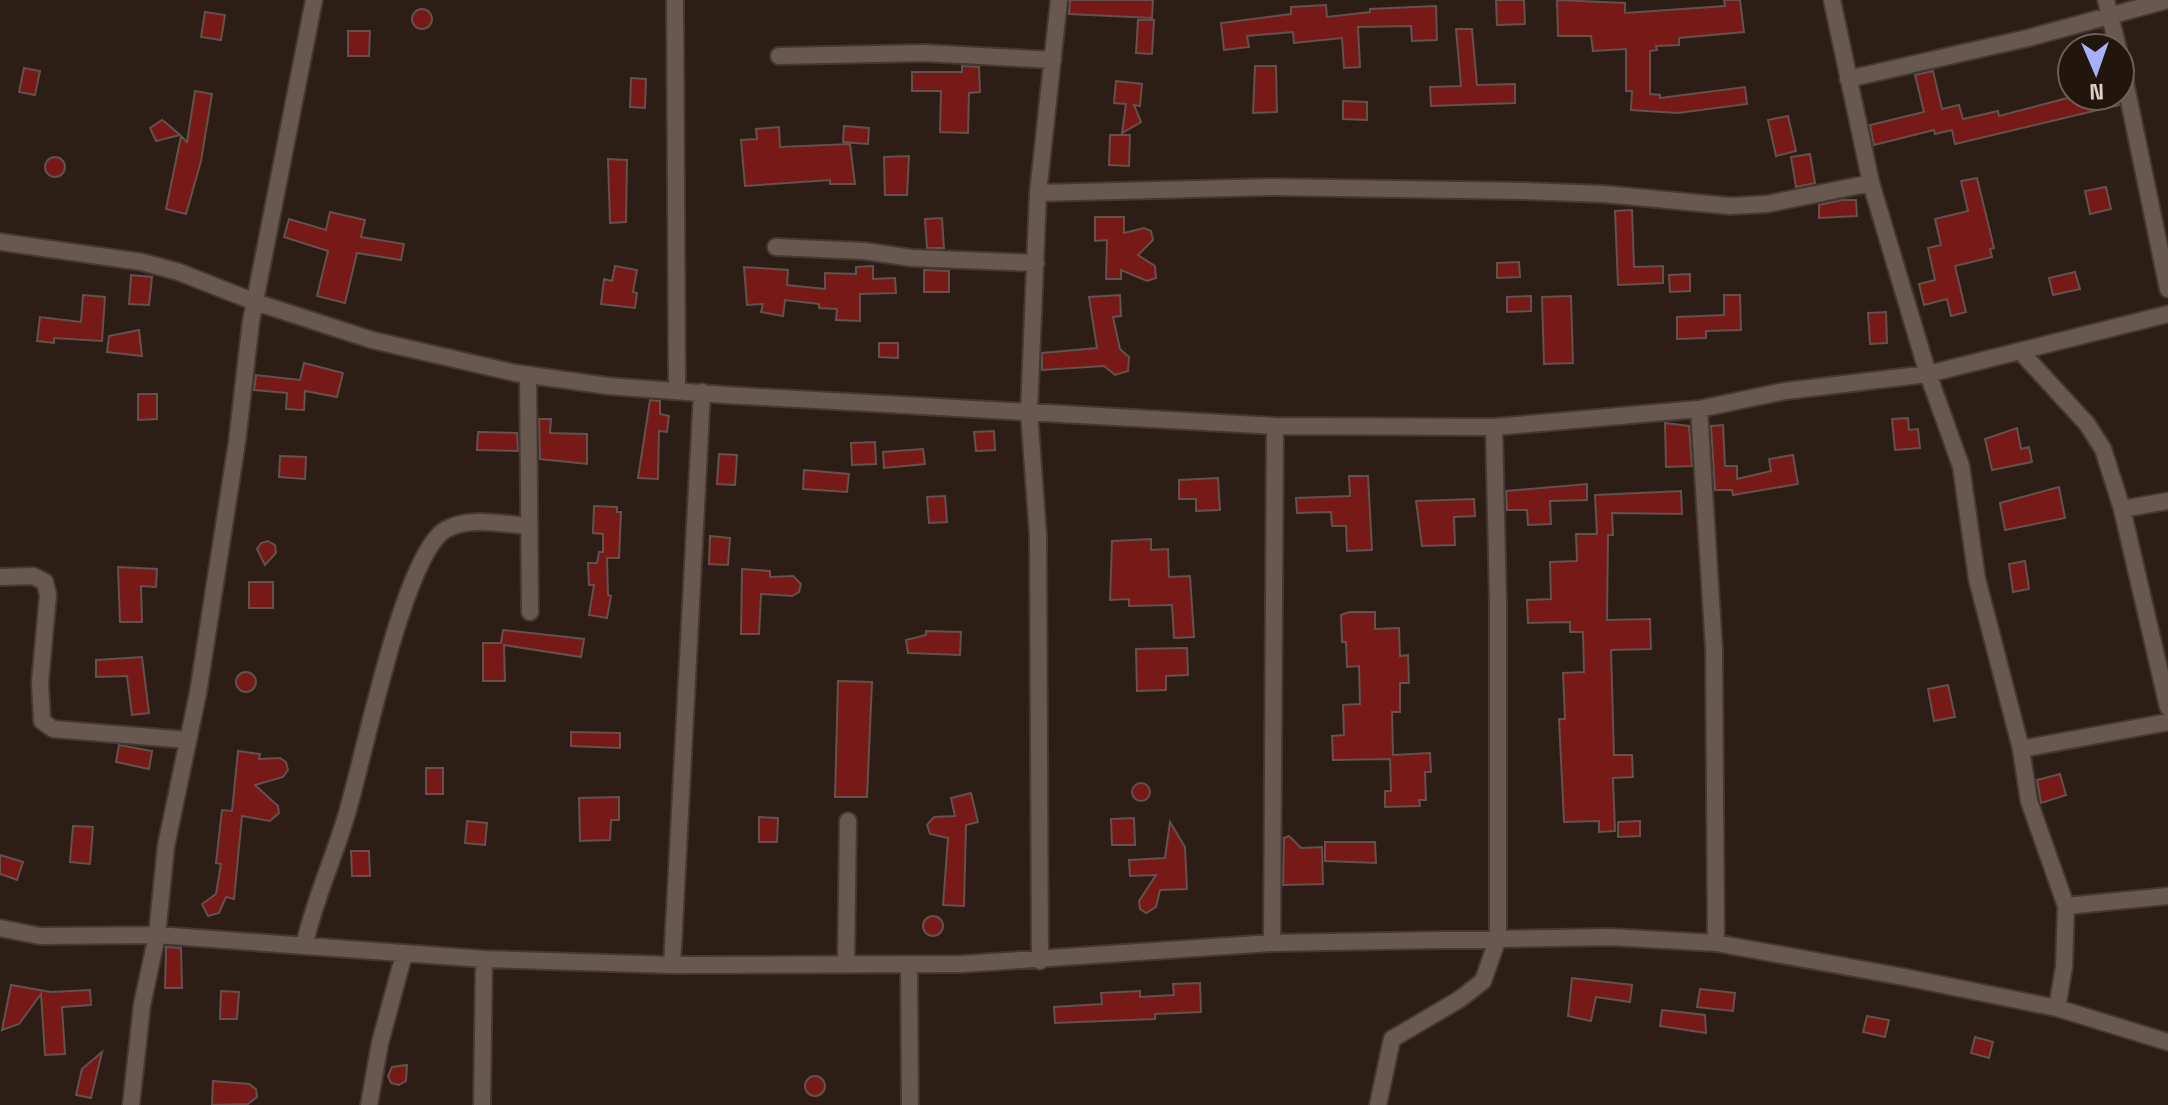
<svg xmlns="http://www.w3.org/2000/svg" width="2168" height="1105" font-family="'Space Grotesk',sans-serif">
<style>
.building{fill:#771a17;stroke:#64504d;stroke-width:2}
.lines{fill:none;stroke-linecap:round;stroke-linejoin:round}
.minor-casing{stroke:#433832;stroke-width:20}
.minor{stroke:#69584e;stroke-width:16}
</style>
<rect width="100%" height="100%" fill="#2c1e15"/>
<path class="building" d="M1070 0H1153L1152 18 1069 14Z
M1496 0H1524L1525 24 1497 25Z
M1557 0 1625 3V13L1725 6 1724 0H1740L1744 32 1679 38V45L1656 46 1657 50 1650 51V94L1660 95V98L1745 87 1747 104 1678 113 1631 110 1632 91H1626V49L1593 51 1591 36H1558Z
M1326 5 1327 17 1370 12V9L1436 6 1437 40 1412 41 1411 26 1358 27 1360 67 1344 68 1342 38 1294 43 1293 32 1247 36 1249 47 1224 50 1221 23 1291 14V7Z
M412 19a10 10 0 1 1 20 0a10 10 0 1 1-20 0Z
M205 12 225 15 221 40 201 37Z
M1138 20H1154L1152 54 1136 53Z
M1456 29H1472L1477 85 1515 84V103L1431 106 1430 87 1461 86Z
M348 31H370L369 56H348Z
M962 66 979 67 980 92 969 93 968 133 940 132 941 91H912V72H962Z
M1255 66H1276L1277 112 1253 113Z
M24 68 40 71 35 95 19 92Z
M1933 71 1942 109 1959 105 1963 119 1998 111 1999 116 2075 96 2076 99 2117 96 2119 105 1955 144 1952 130 1935 134 1934 130 1874 145 1870 125 1924 112 1915 75Z
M631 78 646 79 645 108 630 107Z
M1116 81 1142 84 1140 106 1134 105 1141 122 1122 133 1126 104 1114 103Z
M195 91 212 94 201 161 186 214 166 209 181 136 187 142Z
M1343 101 1367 102V120L1343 119Z
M1788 116 1796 151 1776 156 1768 120Z
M162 120 165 122 180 135 156 141 150 128Z
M844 126 869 128 868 144 843 142Z
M779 127 780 147 850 144 855 184H830V180L745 186 741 140 757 139 756 129Z
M1110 135H1130L1129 166 1109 165Z
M1810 154 1815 183 1796 187 1791 157Z
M909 156 907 195H885L884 157Z
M45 167a10 10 0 1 1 20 0a10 10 0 1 1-20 0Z
M608 159 627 160 626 222 610 223Z
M1977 178 1994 248 1990 249 1992 257 1955 266 1966 312 1951 316 1947 299 1924 305 1919 284 1935 280 1928 248 1941 245 1935 219 1968 211 1961 181Z
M2106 187 2111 209 2090 214 2085 191Z
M1842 200H1856L1857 216 1819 218V205Z
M1632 210 1634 267 1663 266V283L1618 285 1615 211Z
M330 212 365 220 361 237 404 244 401 260 357 253 345 303 317 296 328 251 284 237 289 219 326 230Z
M1095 217H1124V233L1144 228 1151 231 1153 240 1138 255 1155 266 1156 278 1147 281 1121 270V279H1106L1107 240 1095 241Z
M942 218 944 248H927L925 219Z
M1519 262 1520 277 1497 278V263Z
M615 266 637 270 633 292 637 293 635 308 601 304 604 279 612 281Z
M873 266V279L895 278 896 293 860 294V321L836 320 837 309 819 308V304L785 300 783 316 761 312 763 304 747 305 744 267 788 270 787 285 825 289V273L856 274V267Z
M924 270 949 271V292H924Z
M2075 272 2080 289 2053 295 2049 278Z
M1690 274V291L1670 292 1669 275Z
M131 275 152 277 149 305 129 304Z
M83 295 105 297 102 341 54 338V343L37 341 40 317 81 322Z
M1120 295 1121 316 1113 317 1120 349 1129 357 1128 371 1115 375 1104 366 1042 370V353L1097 348 1089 297Z
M1724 295H1740L1741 330 1706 331V338L1677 339V317L1724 315Z
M1531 296V311L1507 312V297Z
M1571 296 1573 363 1544 364 1542 297Z
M1886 312 1887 343 1870 344 1868 313Z
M139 330 142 356 107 352 109 336Z
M879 343H898V358L879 357Z
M304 363 343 373 337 397 305 391 304 410 286 409 287 393 254 390 256 375 300 380Z
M138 394H157V419L138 420Z
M650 400 660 401V414L669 416 667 432 659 431 658 479 638 478Z
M1908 418 1909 430 1918 429 1920 448 1895 450 1892 419Z
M539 419H551L550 433 587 434V464L540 459Z
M1665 423 1689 426 1692 466 1666 467Z
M1723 425 1725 466H1737V479L1771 471 1769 459 1793 455 1798 484 1733 495 1732 490H1715L1711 426Z
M2017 428 2021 449 2029 447 2032 462 1992 470 1985 439Z
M994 431 995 450 976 451 974 432Z
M478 432 517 433 518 451 477 450Z
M875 442 876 464 852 465 851 443Z
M923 449 925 464 884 468 883 452Z
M719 454 737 455 735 485 717 484Z
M280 456 306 457 305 479 279 477Z
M804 470 849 474 847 492 803 489Z
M1349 476H1368L1372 550 1347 551 1346 526H1332L1331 512 1297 513 1296 498 1350 496Z
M1218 478 1220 510 1196 511V499H1179V480Z
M1587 484V500L1550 501 1551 524 1528 525 1527 510H1507L1506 491Z
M2059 487 2065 518 2005 530 2000 503Z
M1681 491 1682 514 1612 513 1613 535H1608L1607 620 1650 619 1651 649 1611 650 1614 755H1632L1633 777 1613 778 1615 831 1599 832V821L1564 822 1559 719H1565L1563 673 1584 672 1583 632H1570V622L1528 623 1527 600 1551 599 1550 562 1577 561 1576 534H1597L1595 495Z
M945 496 947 522 929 523 927 497Z
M1474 499 1475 516 1454 517 1455 545 1422 546 1416 501Z
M594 506 617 507V512H621L619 558H607L608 595 611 596 607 618 589 615 594 585H589L588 563H597L599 552H603V534L593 533Z
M710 536 730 538 728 565 709 564Z
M1151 539V550L1168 549 1169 577 1190 576 1194 637 1174 638 1172 605 1129 606V599L1110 600 1112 541Z
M268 541 275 545 276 553 265 565 257 549 261 543Z
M2025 561 2029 589 2013 592 2009 564Z
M118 567 157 569 156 587 141 586 142 622H120Z
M742 569 770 571V577L793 576 801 584 799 592 792 596 761 594 759 634H741Z
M249 582H273V608H249Z
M1349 612H1375V629L1399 628 1400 656 1408 655 1409 683H1400V712H1392L1393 755 1430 753 1431 772H1425L1426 800H1419L1420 806 1385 807V791H1391L1390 759 1333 760 1332 736 1344 735 1343 705 1360 704 1359 666 1347 667 1346 642H1342L1341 615Z
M503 630 584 639 581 657 504 645 505 681H483V643H501Z
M926 631 961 632 960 655 908 653 906 640 926 635Z
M1187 648 1188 675 1166 676V690L1137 691 1136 649Z
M142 657 149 713 132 715 127 676 96 677V660Z
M236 682a10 10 0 1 1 20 0a10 10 0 1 1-20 0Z
M838 681 872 682 867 797H835Z
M1948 685 1955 717 1934 721 1928 689Z
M571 732 620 733V748L571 746Z
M119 745 152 751 149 769 116 762Z
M238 751 260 754 259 759 280 758 286 762 288 770 283 777 255 785 278 806 279 813 270 821 242 816 234 899 226 897 219 913 208 916 202 904 216 894 221 864 216 863 222 810 232 811Z
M426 768H443V794H426Z
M2060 774 2066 795 2041 803 2037 780Z
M1132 792a9 9 0 1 1 18 0a9 9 0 1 1-18 0Z
M971 793 978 822 966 825 964 906 943 905 948 838 930 834 927 825 934 817 955 816 951 798Z
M619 797V820H611L610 840 580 841 579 798Z
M759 817 778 818 777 842H759Z
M1134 818 1135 845H1112L1111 819Z
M467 821 487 823 485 845 465 843Z
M1640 821V836L1618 837V822Z
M1170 822 1185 847 1187 889 1160 890 1156 907 1146 913 1140 909 1139 901 1156 875 1130 876 1129 860 1165 858Z
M73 826 93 827 90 864 70 862Z
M1289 836 1301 848 1322 847 1323 884 1283 885 1284 838Z
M1325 842H1375L1376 863 1325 861Z
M351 851H369L370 876H352Z
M0 855 23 862 17 880 0 874Z
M923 926a10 10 0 1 1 20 0a10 10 0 1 1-20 0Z
M166 947 181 948 182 988H165Z
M1572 978 1632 985 1630 1002 1596 997 1591 1021 1568 1016Z
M1200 983 1201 1012 1155 1014V1019L1055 1023 1054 1007 1102 1004 1101 993 1140 991V997L1174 995 1173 984Z
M11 985 51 992 90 990 91 1005 62 1007 65 1054 45 1055 41 994 19 1024 2 1030Z
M1700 989 1735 993 1733 1011 1697 1007Z
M221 991 239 992 237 1019H220Z
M1662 1010 1705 1015 1706 1033 1660 1026Z
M1867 1016 1889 1020 1885 1037 1863 1032Z
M1975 1037 1993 1042 1989 1058 1971 1053Z
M102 1052 91 1098 76 1095 82 1069Z
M407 1065 406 1081 399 1085 391 1083 388 1076 392 1067Z
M805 1086a10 10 0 1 1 20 0a10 10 0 1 1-20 0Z
M213 1081 249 1084 256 1089 257 1097 248 1104 212 1105Z"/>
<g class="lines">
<defs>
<path id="minor" d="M675 0 677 390
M1832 0 1871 183 1928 374 1961 466 1977 579 2021 749 2029 801 2066 906 2064 967 2057 1008
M2106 0 2118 48
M779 56 924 53 1053 60
M2120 57 2168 289
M1848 79 2028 38 2168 0
M1038 193 1272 187 1524 191 1604 194 1730 206 1767 204 1871 183
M0 242 142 262 179 272 255 302 372 340 515 373 608 386 726 395 1275 426 1494 427 1699 409 1785 391 1928 374 2168 314
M776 247 864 251 912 258 1036 263
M2021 352 2087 424 2103 449 2122 509 2168 707
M528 375 530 612
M1699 409 1714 649 1716 943
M2122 509 2168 501
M0 577 33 576 45 582 48 595 40 682 42 721 53 729 188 740
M2021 749 2168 722
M2066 906 2168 896
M0 928 40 936 157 935 484 959 672 965 962 964 1272 943 1610 937 1716 943 1904 977 2057 1008 2168 1042
M1272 943 1275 426
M304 946C314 902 332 862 345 820 363 764 402 557 445 530 468 516 503 524 528 526
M1040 961 1038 535 1029 412 1038 193 1059 0
M846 964 848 821
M909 964 910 1105
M672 965 702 392
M131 1105 142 1005 157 935 166 846 198 693 237 442 251 321 314 0
M369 1105 380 1043 404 954
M482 1105 484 959
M1378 1105 1392 1039 1460 999 1483 981 1498 938V604L1494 427"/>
</defs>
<use href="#minor" class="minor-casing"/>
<use href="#minor" class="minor"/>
</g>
<g transform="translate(2096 72) rotate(178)"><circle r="38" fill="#22150c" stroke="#6b5f58" stroke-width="2"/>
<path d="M0-6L14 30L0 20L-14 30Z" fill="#a7b0fc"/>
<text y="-12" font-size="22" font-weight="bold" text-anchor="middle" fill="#d9cfc9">N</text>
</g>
</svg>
